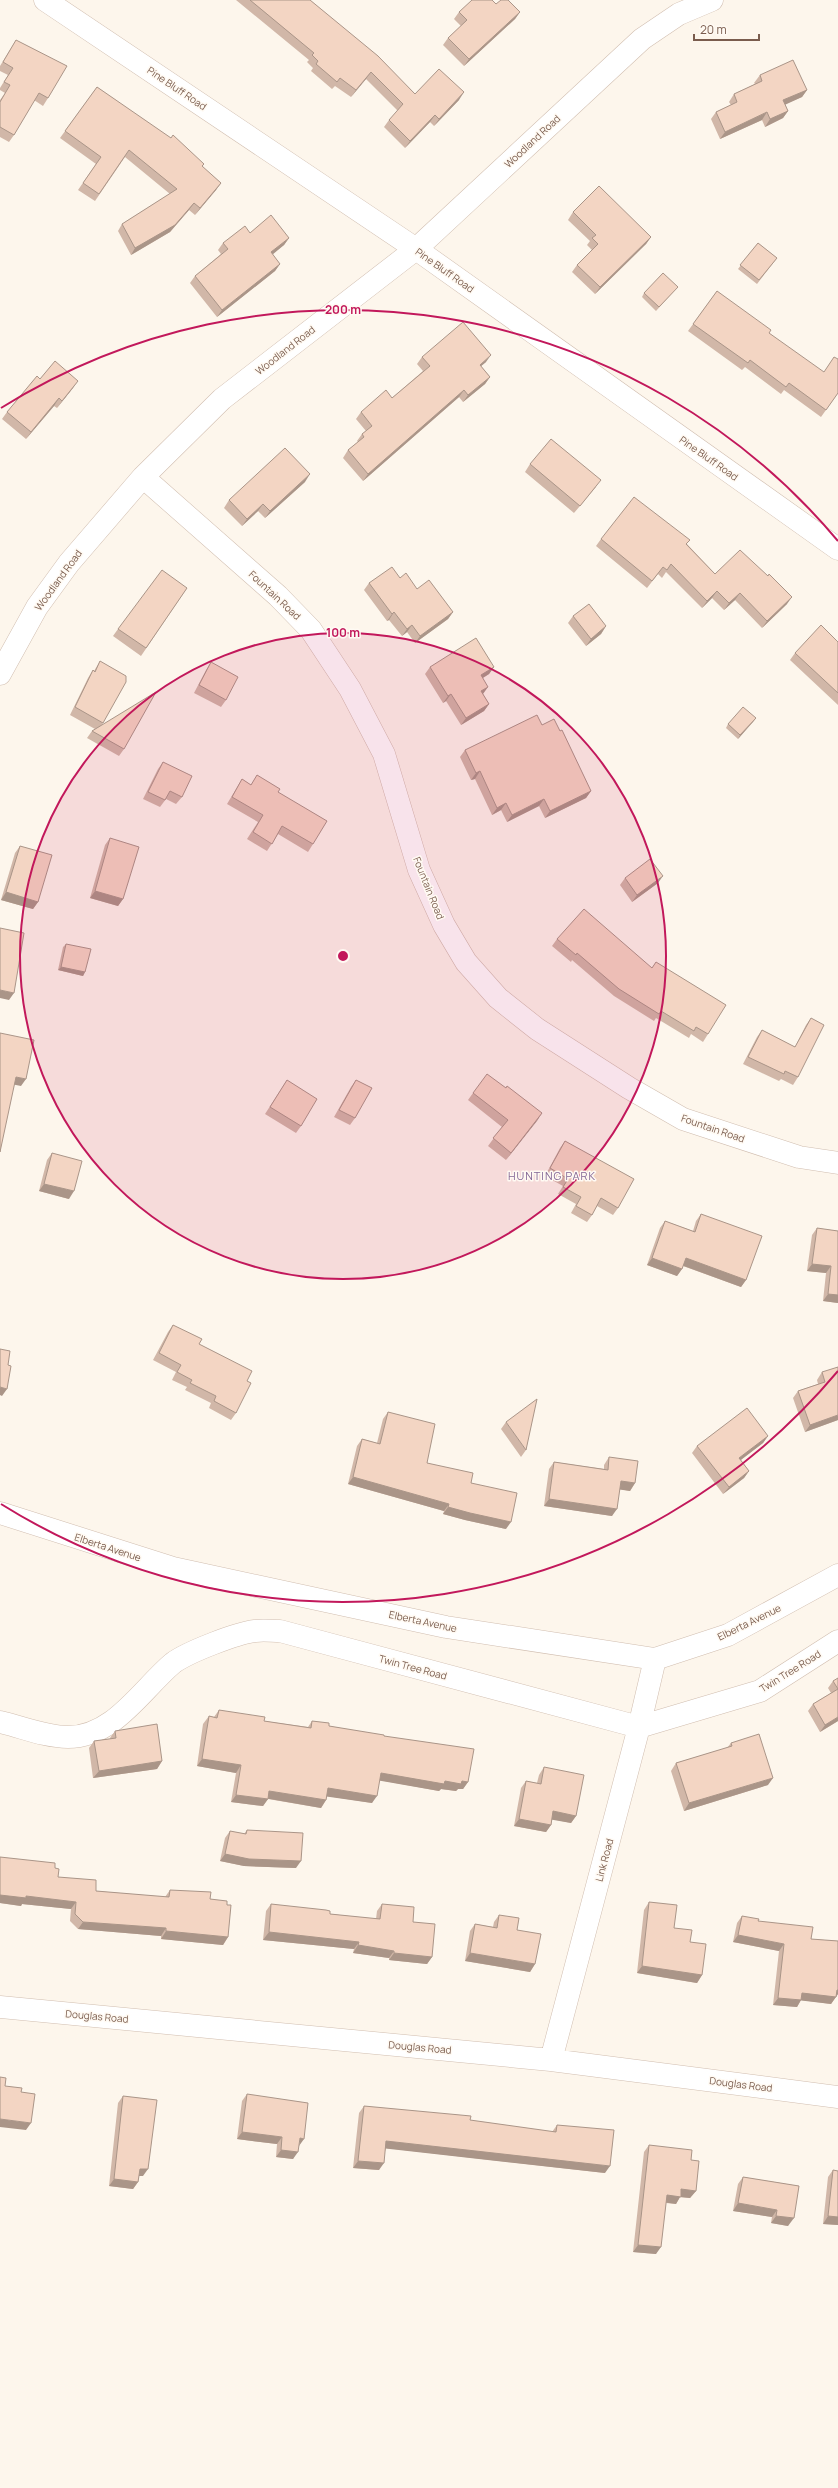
<svg xmlns="http://www.w3.org/2000/svg" width="838" height="2488" font-family="Manrope,sans-serif">
<style>
.lines{fill:none;stroke-linecap:round;stroke-linejoin:round}
.street-casing{stroke:#d1beb0;stroke-width:23}
.street{stroke:#fff;stroke-width:22}
.wall{fill:#d1b7a8}
.shaded-wall{fill:#aa9588}
.building{fill:#f3d5c3;stroke:#aa9588}
.ring{fill:none;stroke:#c2185b;stroke-width:2}
.labels{text-anchor:middle;dominant-baseline:central;stroke-width:3;stroke-linejoin:round;paint-order:stroke}
.street-label{font-size:10px;fill:#7a5c4d;stroke:#fffaf3}
.neighbourhood-label{font-size:11px;letter-spacing:1px;fill:#846695;stroke:#fffaf3}
.centre{fill:#c2185b;stroke:#fffaf3;stroke-width:2}
.ring-label{font-size:12px;text-anchor:middle;font-weight:bold;fill:#c2185b;stroke:#fffaf3;stroke-width:3;stroke-linejoin:round;paint-order:stroke}
</style>
<rect width="100%" height="100%" fill="#fdf6ec"/>
<g class="lines">
<defs>
<path id="street" d="M45 0 416 249 838 549
M143 477 278 596 311 630 350 689 384 754 419 870 444 925 466 962 498 998 537 1029 629 1088 683 1119 799 1157 838 1163
M0 674 37 607 69 563 143 477 222 399 416 249 642 39 679 14 712 0
M0 1513 173 1568 446 1627 655 1659 728 1635 838 1575
M0 1722C22 1727 45 1737 68 1737 114 1737 142 1689 173 1663 188 1652 237 1633 255 1631 263 1630 272 1631 280 1631L639 1727 760 1691 838 1641
M0 2007 551 2060 838 2097
M551 2060 639 1727 655 1659"/>
</defs>
<use href="#street" class="street-casing"/>
<use href="#street" class="street"/>
</g>
<path class="wall" d="M236 0H310L415 94 459 100 434 126 430 122 405 148 384 127 389 120 398 111 366 79 351 97 335 86 332 89 311 71 313 68 307 62 309 60Z
M496 4 520 12 515 19 464 66 443 45 448 38 461 26 454 19 459 12Z
M16 40 48 98 43 106 34 100 14 135 9 142 0 137V100L5 93 0 90V88L8 75 0 71V66Z
M760 75 807 90 802 97 785 104 788 111 783 118 765 127 762 120 720 139 711 119 716 112 731 105 729 102 734 94 755 84 754 83Z
M97 87 204 164 202 167 221 183 216 190 195 215 189 210 170 232 131 255 118 231 122 224 170 194 125 157 95 201 78 190 96 164 60 138Z
M573 212 651 237 646 244 595 294 572 272 577 265 592 250 587 245 590 241 568 220Z
M250 233 289 238 284 245 272 254 280 264 275 271 217 317 190 283 195 276 221 254 218 250 223 243Z
M758 243 777 258 757 284 738 269Z
M675 290 656 311 642 297 644 293Z
M717 291 769 333 838 393 821 417 784 390 781 394 745 367 742 370 688 331Z
M422 357 486 362 481 366 490 377 485 384 463 402 459 397 363 481 343 458 348 450 358 442 357 441 362 434 366 431 356 419 361 412 392 398 423 371 417 364Z
M40 379 73 388 57 408 54 406 26 439 2 419 7 412Z
M530 464 596 487 574 513 525 472Z
M305 482 265 518 258 511 242 526 224 508 229 500Z
M601 539 687 544 715 574 787 604 762 628 735 600 724 610 712 598 702 608 666 572 662 578 658 574 647 588 596 546Z
M400 578 453 612 448 619 415 643 407 632 402 636 389 620 387 621 364 590 369 583Z
M187 588 141 656 113 636 118 629Z
M573 616 606 626 601 634 586 646 568 623Z
M838 642V705L790 660 795 653Z
M100 661 103 723 101 726 124 749 119 756 87 738 92 731 95 729 70 715 88 678 93 670 94 671Z
M211 662 226 700 221 707 194 693 206 670Z
M430 667H494L489 674 483 678V694L489 704 484 711 461 725 446 701 443 703 425 674Z
M756 718 738 739 726 728 728 724Z
M542 725 591 791 586 798 545 818 539 806 507 822 501 810 492 815 475 779 471 780 460 757 465 750Z
M163 762 182 797 176 804 166 799 160 807 143 799 158 769Z
M257 775 278 792 313 844 308 852 278 834 267 851 247 839 258 822 227 804 242 779 251 785Z
M110 838 123 899 118 906 90 898 105 845Z
M20 846 38 902 33 909 1 900 15 853Z
M625 878 658 883 632 902 620 885Z
M557 939 652 968 656 962 708 1034 703 1042 691 1034 689 1038 656 1018 654 1021 614 996 572 960 571 962 552 946Z
M66 944 85 972 83 976 58 970 63 947Z
M811 1018 798 1077 793 1085 781 1079 779 1081 743 1064 757 1037 762 1030 795 1047 806 1025Z
M287 1080 301 1126 296 1133 265 1114Z
M356 1080 355 1118 350 1125 334 1117 351 1087Z
M506 1088 542 1113 506 1160 488 1146 502 1127 468 1100 473 1093Z
M565 1141 618 1208 613 1215 597 1206 592 1215 587 1222 571 1213 576 1204 558 1194 563 1186 545 1176 560 1148Z
M52 1153 69 1199 39 1191 47 1160Z
M701 1214 746 1280 741 1287 683 1266 682 1269 677 1276 647 1265 660 1228 665 1221 693 1231 696 1221Z
M817 1228 838 1231V1303L823 1301 826 1273 807 1271 812 1235Z
M173 1325 247 1381 236 1413 231 1420 209 1408 211 1403 185 1390 187 1387 172 1380 176 1372 153 1360 168 1332Z
M822 1372 838 1420 805 1432 793 1398 798 1391 818 1384 817 1380Z
M388 1412 427 1463 471 1483 506 1529 465 1520 443 1514 444 1511 348 1484 357 1446 362 1439 377 1443 383 1419Z
M506 1422 526 1450 521 1457 501 1429Z
M768 1436 763 1443 741 1460 749 1471 744 1478 723 1494 692 1453 697 1446Z
M609 1457 635 1483 630 1491 620 1489 612 1516 544 1506 549 1469 554 1462 604 1469V1465Z
M838 1678V1721L820 1732 808 1711 813 1704 831 1693 828 1688 833 1681Z
M219 1710 264 1721 308 1727 312 1721 329 1726 384 1736 468 1782 463 1789H458L456 1791 441 1789 439 1791 379 1780 372 1803 327 1796 326 1800 321 1808 268 1799 263 1806 231 1802 236 1773 197 1766 203 1724 209 1716 214 1717Z
M115 1731 162 1761 157 1769 93 1778 89 1748 94 1741 110 1739V1738Z
M731 1743 768 1785 684 1811 671 1771 676 1763 727 1748Z
M544 1767 576 1816 571 1823 552 1819 551 1825 546 1832 514 1826 521 1788 526 1781 537 1783 539 1775Z
M247 1830 296 1868 244 1866 220 1861 225 1838 230 1831 244 1834Z
M0 1857 55 1868 58 1877 96 1891 165 1897 170 1890 210 1899 227 1905 228 1937 223 1945 161 1939V1936L78 1929 70 1921 71 1909 22 1904 21 1906 0 1903Z
M649 1902 674 1928 690 1942 702 1975 697 1983 637 1973 644 1910Z
M271 1904 330 1914 376 1919 377 1911 382 1904 413 1922 432 1957 427 1964 389 1960V1958L353 1953 354 1949 263 1940 266 1911Z
M499 1915 517 1930 535 1964 530 1972 465 1961 470 1931 475 1924 493 1927 494 1922Z
M742 1916 811 1939 838 1941V1994L831 2004 801 2000 797 2007 773 2005 779 1951 733 1942 737 1923Z
M247 2094 299 2146 293 2159 276 2157 277 2144 237 2139 242 2101Z
M123 2096 143 2176H139L138 2182 133 2189 109 2186 118 2103Z
M364 2106 552 2132 557 2125 605 2173 386 2148 379 2170 353 2168 359 2113Z
M649 2145 691 2160 696 2191 690 2198 680 2197 676 2204 666 2203 656 2254 633 2252 644 2152Z
M833 2170 838 2171V2225L823 2224 828 2177Z
M743 2177 799 2186 788 2226 771 2223 772 2217 733 2211 738 2184Z"/>
<path class="shaded-wall" d="M520 12 515 19 464 66 469 59Z
M371 72 366 79 351 97 356 90Z
M807 90 802 97 778 108 783 100Z
M464 92 459 100 434 126 439 119Z
M788 111 783 118 765 127 770 119Z
M767 112 762 120 720 139 725 132Z
M435 115 430 122 405 148 410 141Z
M221 183 216 190 195 215 200 208Z
M194 203 189 210 170 232 131 255 135 248Z
M651 237 646 244 595 294 600 287Z
M289 238 284 245 266 260 271 252Z
M280 264 275 271 217 317 222 310Z
M491 355 486 362 474 372 480 365Z
M490 377 485 384 463 402 468 395Z
M78 381 73 388 57 408 62 401Z
M464 390 459 397 363 481 368 474Z
M59 398 54 406 26 439 31 432Z
M310 474 305 482 265 518 270 511Z
M263 504 258 511 242 526 247 519Z
M717 591 712 598 702 608 707 601Z
M740 593 735 600 724 610 729 603Z
M792 597 787 604 762 628 767 621Z
M394 612 389 620 387 621 392 614Z
M453 612 448 619 415 643 420 636Z
M412 625 407 632 402 636 407 629Z
M606 626 601 634 586 646 591 639Z
M494 667 489 674 476 682 481 675Z
M488 687 483 694 481 691Z
M451 694 446 701 443 703 448 696Z
M489 704 484 711 461 725 466 718Z
M756 718 753 722 738 739 740 735Z
M480 771 475 779 471 780 476 773Z
M591 791 586 798 545 818 550 811Z
M544 799 539 806 507 822 512 815Z
M506 803 501 810 492 815 497 808Z
M663 876 658 883 632 902 637 895Z
M95 891 123 899 118 906 90 898Z
M6 892 38 902 33 909 1 900Z
M61 967 85 972 83 976 58 970Z
M0 990 14 993 9 1000 0 998Z
M16 1077 26 1079 21 1086 11 1084Z
M542 1113 537 1121 506 1160 511 1153Z
M44 1184 74 1191 69 1199 39 1191Z
M652 1258 682 1269 677 1276 647 1265Z
M686 1258 746 1280 741 1287 681 1265Z
M812 1264 831 1266 826 1273 807 1271Z
M828 1294 838 1295V1303L823 1301Z
M0 1387 7 1389 2 1396 0 1395Z
M838 1415V1420L805 1432 810 1425Z
M768 1436 763 1443 734 1465 739 1458Z
M749 1471 744 1478 723 1494 729 1487Z
M353 1477 449 1504 444 1511 348 1484Z
M621 1481 635 1483 630 1491 616 1489Z
M549 1499 617 1509 612 1516 544 1506Z
M448 1507 511 1522 506 1529 465 1520 443 1514Z
M838 1717V1721L820 1732 825 1725Z
M202 1759 241 1765 236 1773 197 1766Z
M162 1761 157 1769 93 1778 99 1771Z
M381 1773 445 1781H462L468 1782 463 1789H458L456 1791 441 1789 439 1791 376 1780Z
M773 1778 768 1785 684 1811 689 1803Z
M328 1788 377 1796 372 1803 323 1796Z
M269 1791 326 1800 321 1808 264 1798Z
M236 1795 268 1799 263 1806 231 1802Z
M553 1811 576 1816 571 1823 548 1819Z
M519 1819 551 1825 546 1832 514 1826Z
M225 1854 301 1861 296 1868 244 1866 220 1861Z
M0 1895 26 1896 76 1902 71 1909 22 1904 21 1906 0 1903Z
M83 1922 166 1928 161 1936 78 1929Z
M166 1931 228 1937 223 1945 161 1939Z
M269 1932 359 1942 354 1949 263 1940Z
M738 1935 784 1944 779 1951 733 1942Z
M358 1945 394 1951 389 1958 353 1953Z
M394 1953 432 1957 427 1964 389 1960Z
M470 1953 535 1964 530 1972 465 1961Z
M642 1966 702 1975 697 1983 637 1973Z
M837 1990H838V1994L831 2004 797 2000 802 1993Z
M778 1998 801 2000 797 2007 773 2005Z
M0 2119 31 2123 26 2130 0 2127Z
M242 2132 282 2137 277 2144 237 2139Z
M300 2138 304 2139 299 2146Z
M386 2141 610 2166 605 2173 381 2148Z
M281 2150 298 2152 293 2159 276 2157Z
M358 2161 384 2163 379 2170 353 2168Z
M140 2169H148L143 2176H135Z
M114 2179 138 2182 133 2189 109 2186Z
M681 2189 696 2191 690 2198 680 2197 676 2204 662 2202 667 2195Z
M738 2203 777 2210 772 2217 733 2211Z
M776 2216 794 2218 788 2226 771 2223Z
M828 2216 838 2217V2225L823 2224Z
M638 2245 661 2247 656 2254 633 2252Z"/>
<path class="building" d="M250 0H310L378 56 415 94 439 69 464 92 439 119 435 115 410 141 389 120 403 104 371 72 356 90 340 78 337 82 316 64 318 61 312 55 314 53Z
M472 0H492L496 4 501 0H508L520 12 469 59 448 38 467 20 459 12Z
M16 40 67 66 48 98 39 93 14 135 0 127V102L10 85 4 82 13 68 3 62Z
M793 60 807 90 783 100 788 111 770 119 767 112 725 132 716 112 737 102 734 94 762 81 760 75Z
M97 87 171 138 173 135 204 164 202 166 221 183 200 208 194 203 175 225 135 248 122 224 177 189 129 150 99 194 83 183 101 157 65 131Z
M599 186 651 237 600 287 577 265 598 244 592 238 596 235 573 212Z
M271 215 289 238 271 252 280 264 222 310 195 276 228 249 223 243 245 226 250 233Z
M758 243 777 258 759 280 740 265Z
M663 273 678 287 659 307 644 293Z
M717 291 771 330 769 333 824 372 834 357 838 359V393L826 410 789 383 786 387 750 360 748 363 693 324Z
M463 322 491 355 480 365 490 377 468 395 464 390 368 474 348 450 364 437 362 434 372 426 361 412 386 390 392 398 430 366 422 357Z
M55 361 78 381 62 401 59 398 31 432 7 412 37 376 40 379Z
M551 439 601 480 580 506 530 464Z
M285 448 310 474 270 511 263 504 247 519 229 500Z
M634 497 690 540 686 544 715 574 740 550 768 576 769 574 792 597 767 621 740 593 729 603 717 591 707 601 671 564 667 570 663 567 652 581 601 539Z
M392 567 400 578 406 573 417 589 429 580 453 612 420 636 412 625 407 629 394 612 392 614 369 583Z
M162 570 187 588 146 648 118 629Z
M589 604 606 626 591 639 573 616Z
M821 625 838 642V693L795 653Z
M476 638 494 667 481 675 488 687 481 691 489 704 466 718 451 694 448 696 430 667Z
M100 661 126 676V682L103 723 75 707 93 670 95 672Z
M211 662 238 677 226 700 199 685Z
M156 692 124 749 92 731Z
M743 707 756 718 740 735 728 724Z
M537 715 542 725 554 719 560 731 562 730 591 791 550 811 544 799 512 815 506 803 497 808 480 771 476 773 465 750Z
M163 762 192 776 182 797 170 791 165 800 148 792Z
M257 775 280 789 278 792 327 821 313 844 282 826 272 844 253 832 263 815 232 797 242 779 251 785Z
M110 838 139 847 123 899 95 891Z
M20 846 52 855 38 902 6 892Z
M650 859 663 876 637 895 625 878Z
M584 909 652 968 656 962 726 1005 708 1034 696 1027 694 1031 661 1011 659 1014 619 989 577 953 576 955 557 939Z
M0 928 24 933 14 993 0 990Z
M66 944 91 949 85 972 61 967Z
M811 1018 824 1025 798 1077 785 1071 784 1074 748 1057 762 1030 795 1047Z
M0 1033 34 1040 26 1079 16 1077 0 1152Z
M487 1074 506 1088 507 1086 542 1113 511 1153 493 1138 508 1120 473 1093Z
M287 1080 317 1099 301 1126 270 1107Z
M356 1080 372 1088 355 1118 339 1110Z
M565 1141 634 1179 618 1208 601 1198 592 1215 576 1206 581 1197 563 1187 568 1179 550 1168Z
M52 1153 82 1161 74 1191 44 1184Z
M701 1214 762 1236 746 1280 686 1258 682 1269 652 1258 665 1221 695 1232Z
M817 1228 838 1231V1295L828 1294 831 1266 812 1264Z
M173 1325 202 1339 199 1344 252 1371 247 1381 251 1383 236 1413 214 1401 216 1396 190 1383 192 1380 177 1372 181 1365 159 1353Z
M0 1349 10 1351 8 1365 11 1366 7 1389 0 1387Z
M838 1367V1415L810 1425 798 1391 825 1382 822 1372Z
M537 1399 526 1450 506 1422Z
M747 1408 768 1436 739 1458 749 1471 729 1487 697 1446Z
M388 1412 435 1424 427 1463 473 1473 471 1483 517 1493 511 1522 470 1513 448 1507 449 1504 353 1477 362 1439 380 1444Z
M609 1457 638 1461 635 1483 621 1481 617 1509 549 1499 554 1462 608 1470Z
M838 1678V1717L825 1725 813 1704 838 1689 833 1681Z
M219 1710 265 1717 264 1721 311 1728 312 1721 329 1723V1726L384 1735V1736L474 1749 468 1782 462 1781 461 1784 445 1781 444 1784 381 1773 377 1796 328 1788 326 1800 269 1791 268 1799 236 1795 241 1765 202 1759 209 1716 217 1718Z
M157 1724 162 1761 99 1771 94 1741 116 1738 115 1731Z
M759 1734 773 1778 689 1803 676 1763 732 1746 731 1743Z
M544 1767 584 1775 576 1816 553 1811 551 1825 519 1819 526 1781 541 1784Z
M247 1830 303 1833 301 1861 249 1859 225 1854 230 1831 246 1834Z
M0 1857 55 1863V1868L59 1869 58 1877 96 1880V1891L169 1897 170 1890 211 1892 210 1899 227 1901V1905H231L228 1937 166 1931V1928L83 1922 75 1914 76 1902 26 1896V1898L0 1895Z
M649 1902 677 1905 674 1928 692 1930 690 1942 706 1944 702 1975 642 1966Z
M271 1904 326 1910 330 1911V1914L380 1919 382 1904 414 1907 413 1922 435 1924 432 1957 394 1953V1951L358 1945 359 1942 269 1932Z
M499 1915 519 1918 517 1930 541 1934 535 1964 470 1953 475 1924 497 1928Z
M742 1916 759 1919 758 1921 813 1927 811 1939 838 1941V1990H837L836 1997 802 1993 801 2000 778 1998 784 1944 738 1935Z
M0 2077 6 2078 5 2086 22 2088 21 2092 35 2094 31 2123 0 2119Z
M247 2094 308 2103 304 2139 300 2138 298 2152 281 2150 282 2137 242 2132Z
M123 2096 157 2100 148 2169H140L138 2182 114 2179Z
M364 2106 471 2116 470 2120 556 2132 557 2125 614 2130 610 2166 386 2141 384 2163 358 2161Z
M649 2145 692 2150 691 2160 699 2161 696 2191 681 2189V2197L667 2195 661 2247 638 2245Z
M833 2170 838 2171V2217L828 2216Z
M743 2177 799 2186 794 2218 776 2216 777 2210 738 2203Z"/>
<circle cx="343" cy="956" r="323" fill="#c2185b" fill-opacity=".12"/>
<g class="ring">
<circle cx="343" cy="956" r="323"/>
<path d="M838 1371A646 646 0 0 1 1 1504M1 408A646 646 0 0 1 838 541"/>
</g>
<g class="labels">
<g class="street-label">
<text transform="translate(177 88) rotate(34)">Pine Bluff Road</text>
<text transform="translate(532 141) rotate(-43)">Woodland Road</text>
<text transform="translate(445 270) rotate(35)">Pine Bluff Road</text>
<text transform="translate(285 350) rotate(-38)">Woodland Road</text>
<text transform="translate(709 458) rotate(35)">Pine Bluff Road</text>
<text transform="translate(58 580) rotate(-54)">Woodland Road</text>
<text transform="translate(275 595) rotate(43)">Fountain Road</text>
<text transform="translate(429 888) rotate(68)">Fountain Road</text>
<text transform="translate(713 1128) rotate(19)">Fountain Road</text>
<text transform="translate(108 1547) rotate(18)">Elberta Avenue</text>
<text transform="translate(423 1621) rotate(12)">Elberta Avenue</text>
<text transform="translate(749 1622) rotate(-26)">Elberta Avenue</text>
<text transform="translate(413 1667) rotate(15)">Twin Tree Road</text>
<text transform="translate(790 1671) rotate(-32)">Twin Tree Road</text>
<text transform="translate(604 1860) rotate(-75)">Link Road</text>
<text transform="translate(97 2016) rotate(5)">Douglas Road</text>
<text transform="translate(420 2047) rotate(5)">Douglas Road</text>
<text transform="translate(741 2084) rotate(7)">Douglas Road</text>
</g>
<g class="neighbourhood-label">
<text x="552" y="1175">HUNTING PARK</text>
</g>
</g>
<circle cx="343" cy="956" r="6" class="centre"/>
<g class="ring-label">
<text x="343" y="314">200 m</text>
<text x="343" y="637">100 m</text>
</g>
<path d="M694 34v6h65v-6" fill="none" stroke="#7a5c4d" stroke-width="2"/>
<text x="700" y="34" font-size="12" fill="#7a5c4d" stroke="#fffaf3" stroke-width="3" paint-order="stroke">20 m</text>
</svg>
